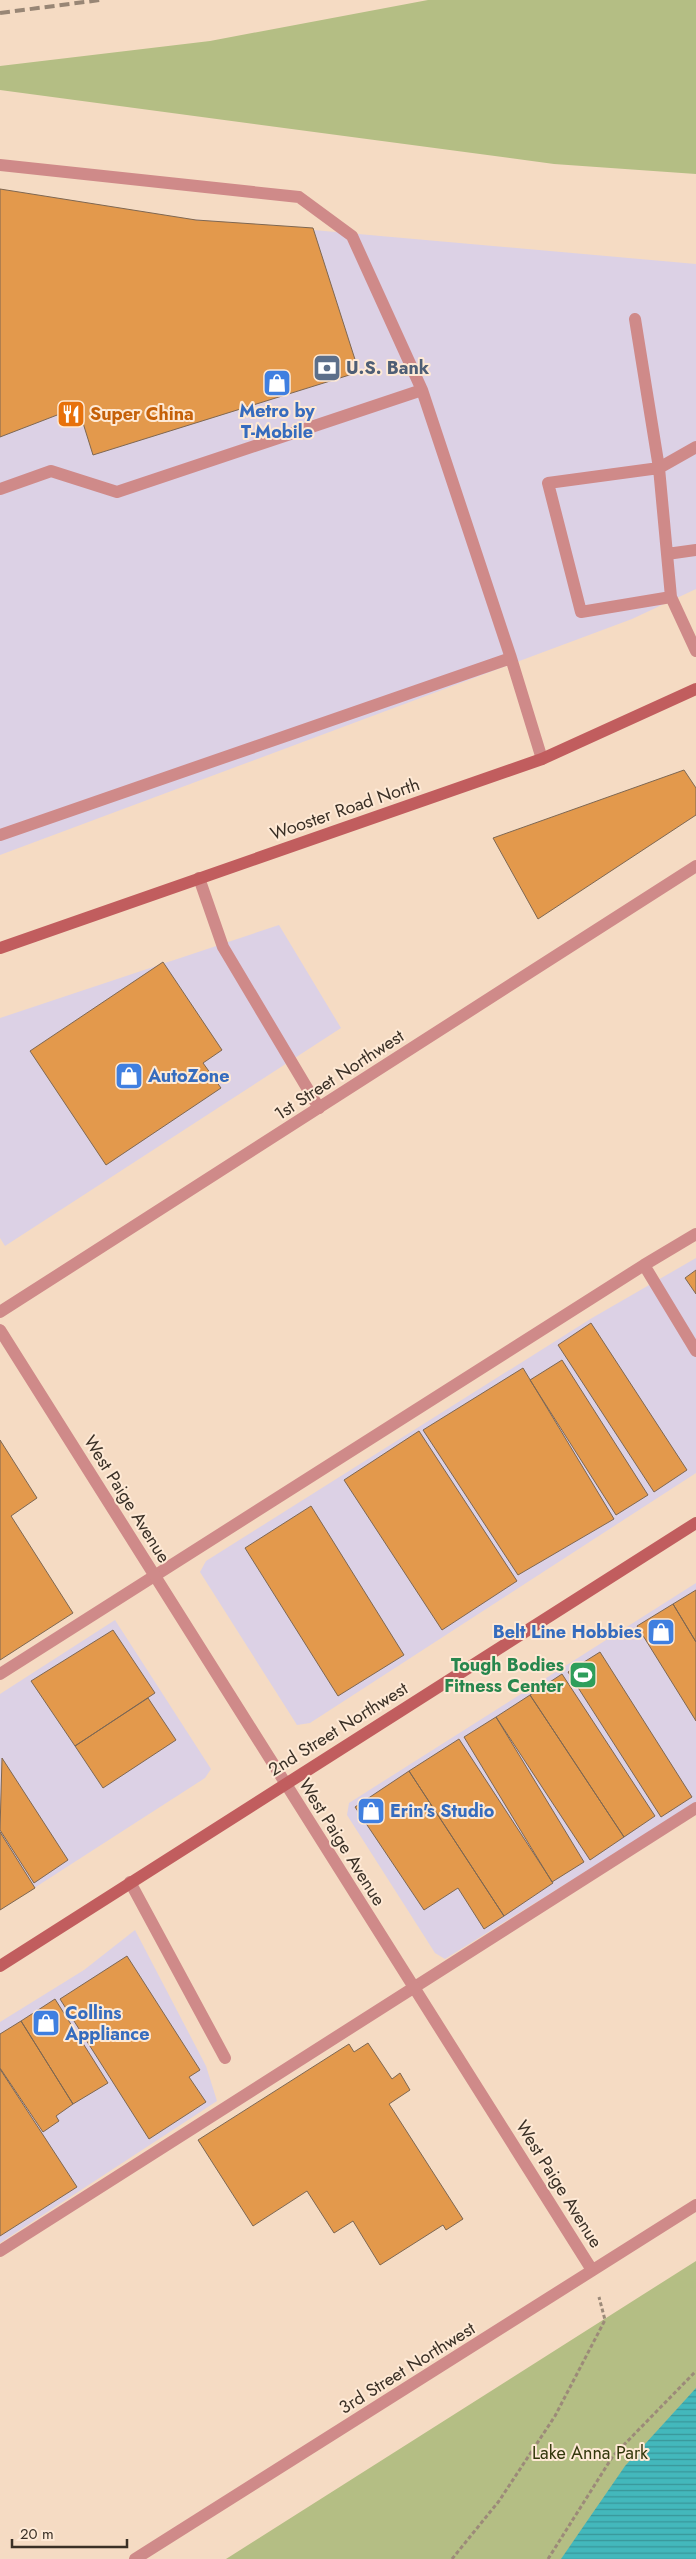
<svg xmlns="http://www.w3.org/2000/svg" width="696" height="2559" font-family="Jost,sans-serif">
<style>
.commercial{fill:#dcd1e5}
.green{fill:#b4be84}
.water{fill:url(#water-rules)}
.building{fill:#e3994c;stroke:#7e6752}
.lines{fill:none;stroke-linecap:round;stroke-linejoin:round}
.path{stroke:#9c8a79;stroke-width:3;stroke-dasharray:4 2.5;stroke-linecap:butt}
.lane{stroke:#cf8a89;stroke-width:12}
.street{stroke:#cf8a89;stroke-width:12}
.secondary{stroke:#c15d5e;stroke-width:12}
.rail{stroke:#988675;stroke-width:4;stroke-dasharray:10 5;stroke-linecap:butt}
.labels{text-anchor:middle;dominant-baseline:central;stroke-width:4;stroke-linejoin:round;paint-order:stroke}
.service-label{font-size:18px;font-weight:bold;fill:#4e5e75;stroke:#fee9d5;text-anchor:start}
.shop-label{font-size:18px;font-weight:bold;fill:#366cbe;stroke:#fee9d5;text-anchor:start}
.food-label{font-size:18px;font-weight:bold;fill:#c56008;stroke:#fee9d5;text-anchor:start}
.street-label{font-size:18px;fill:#3a3026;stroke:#fee9d5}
.leisure-label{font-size:18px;font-weight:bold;fill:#27864d;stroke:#fee9d5;text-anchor:end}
.park-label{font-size:18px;fill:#33380d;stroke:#fee9d5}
</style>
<defs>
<pattern id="water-rules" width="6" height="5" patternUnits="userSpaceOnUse" patternTransform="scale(1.25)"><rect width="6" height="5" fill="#43b8bc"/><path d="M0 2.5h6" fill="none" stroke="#399699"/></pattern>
</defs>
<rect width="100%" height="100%" fill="#f5dbc3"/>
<path class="commercial" d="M0 202 696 264V589L632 619 0 855Z
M279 925 341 1028 5 1246 0 1238V1018Z
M696 1258V1473L310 1723 297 1725 200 1572 206 1561 592 1318Z
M696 1583V1803L445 1959 435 1953 347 1815 349 1803Z
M115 1620 211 1769 205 1778 0 1910V1694Z
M135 1930 206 2066 217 2101 0 2243V2022L84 1970Z"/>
<path class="green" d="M428 0H696V174L554 164 0 90V66L210 41Z
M696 2261V2559H226L636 2299Z"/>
<path class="water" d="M696 2388V2559H561L625 2466Z"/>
<path class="building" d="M0 189 196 220 313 228 359 372 93 455 78 407 0 437Z
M684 770 696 788V815L538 919 493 838Z
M163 962 222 1050 203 1063 221 1088 106 1165 30 1051Z
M696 1270V1294L685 1278Z
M591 1323 687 1470 654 1492 558 1345Z
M562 1360 648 1495 616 1515 530 1380Z
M523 1368 614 1519 518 1575 423 1430Z
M419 1431 517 1581 442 1630 344 1480Z
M0 1440 37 1498 11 1516 73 1613 0 1660Z
M311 1506 404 1655 338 1696 245 1548Z
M696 1590V1642L673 1604Z
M673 1604 696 1642V1721L637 1626Z
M113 1630 155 1693 75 1746 31 1681Z
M600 1652 692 1797 661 1817 568 1672Z
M562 1674 655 1816 624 1837 530 1695Z
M530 1695 624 1837 590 1860 496 1717Z
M148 1698 176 1740 103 1788 75 1746Z
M496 1717 584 1862 552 1882 464 1737Z
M459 1739 553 1883 504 1916 409 1771Z
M2 1758 68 1860 34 1883 0 1830Z
M409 1771 504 1916 484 1929 458 1888 424 1910 355 1807Z
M0 1832 35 1888 0 1910Z
M127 1956 200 2070 189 2077 206 2102 149 2139 60 1999Z
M55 1999 108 2083 73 2104 21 2021Z
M21 2021 73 2104 56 2116 59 2121 43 2132 0 2068V2034Z
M368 2043 392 2079 400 2073 410 2090 389 2104 463 2219 446 2230 443 2225 380 2265 353 2221 334 2233 307 2191 253 2226 198 2140 349 2044 354 2052Z
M0 2069 77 2187 0 2236Z"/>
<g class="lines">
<path class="path" d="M452 2559 499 2501 555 2416 605 2320 599 2297
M548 2559 613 2456 696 2371"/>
<path class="lane" d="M0 165 299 197 352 236 422 390
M635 319 659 468 671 597 696 651
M0 489 51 471 117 492 422 390 511 658 542 759
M667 554 696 550
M671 597 581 612 548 483 659 468 696 447
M0 835 511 658
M199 878 223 947 319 1108
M644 1265 696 1351
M0 1674 644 1265 696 1234
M130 1882 225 2058
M0 2251 696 1808"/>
<path class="street" d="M0 1312 696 866
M0 1330 592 2270
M135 2559 696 2205"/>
<path class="secondary" d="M0 948 542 759 696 689
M0 1966 696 1523"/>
<path class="rail" d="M0 13 100 0"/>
</g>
<defs>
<symbol id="bank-square" viewBox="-11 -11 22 22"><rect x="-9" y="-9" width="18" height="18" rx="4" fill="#5c6f8a" stroke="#fee9d5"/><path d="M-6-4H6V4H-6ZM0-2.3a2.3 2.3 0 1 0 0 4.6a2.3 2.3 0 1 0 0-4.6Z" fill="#fff"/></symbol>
<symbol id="shop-square" viewBox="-11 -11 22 22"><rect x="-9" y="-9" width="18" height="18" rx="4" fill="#3f7fe0" stroke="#fee9d5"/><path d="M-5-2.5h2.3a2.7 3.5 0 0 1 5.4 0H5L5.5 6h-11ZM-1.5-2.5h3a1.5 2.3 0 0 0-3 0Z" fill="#fff"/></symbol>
<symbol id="restaurant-square" viewBox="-11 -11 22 22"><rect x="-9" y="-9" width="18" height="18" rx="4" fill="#e8710a" stroke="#fee9d5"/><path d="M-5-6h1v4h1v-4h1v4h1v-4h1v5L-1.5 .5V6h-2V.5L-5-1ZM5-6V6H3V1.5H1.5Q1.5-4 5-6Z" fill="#fff"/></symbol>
<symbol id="stadium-square" viewBox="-11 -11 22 22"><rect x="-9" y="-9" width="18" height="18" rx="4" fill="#2e9e5b" stroke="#fee9d5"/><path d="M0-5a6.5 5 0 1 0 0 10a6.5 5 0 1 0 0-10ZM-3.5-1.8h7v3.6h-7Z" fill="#fff"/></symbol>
</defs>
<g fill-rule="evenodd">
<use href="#bank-square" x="311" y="352" width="32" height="32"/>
<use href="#shop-square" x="261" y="367" width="32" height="32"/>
<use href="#restaurant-square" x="55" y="398" width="32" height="32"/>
<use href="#shop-square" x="113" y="1060" width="32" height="32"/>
<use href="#shop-square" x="645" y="1616" width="32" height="32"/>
<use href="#stadium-square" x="567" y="1659" width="32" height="32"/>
<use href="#shop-square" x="355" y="1795" width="32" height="32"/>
<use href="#shop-square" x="30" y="2007" width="32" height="32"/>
</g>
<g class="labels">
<g class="service-label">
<text x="346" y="368">U.S. Bank</text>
</g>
<g class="shop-label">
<text x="277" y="411" text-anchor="middle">Metro by<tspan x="277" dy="21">T-Mobile</tspan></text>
<text x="148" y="1076">AutoZone</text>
<text x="642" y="1632" text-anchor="end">Belt Line Hobbies</text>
<text x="390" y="1811">Erin's Studio</text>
<text x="65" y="2013">Collins<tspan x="65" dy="21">Appliance</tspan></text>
</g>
<g class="food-label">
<text x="90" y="414">Super China</text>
</g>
<g class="street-label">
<text transform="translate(345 809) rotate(-19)">Wooster Road North</text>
<text transform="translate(339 1075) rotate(-33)">1st Street Northwest</text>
<text transform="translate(127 1499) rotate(58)">West Paige Avenue</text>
<text transform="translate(338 1729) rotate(-32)">2nd Street Northwest</text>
<text transform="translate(342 1842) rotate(58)">West Paige Avenue</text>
<text transform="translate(559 2184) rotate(58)">West Paige Avenue</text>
<text transform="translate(407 2368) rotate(-32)">3rd Street Northwest</text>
</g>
<g class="leisure-label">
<text x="564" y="1665">Tough Bodies<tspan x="564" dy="21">Fitness Center</tspan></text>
</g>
<g class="park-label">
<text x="590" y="2453">Lake Anna Park</text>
</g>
</g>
<path d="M12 2539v8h115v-8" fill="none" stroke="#3a3026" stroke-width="2.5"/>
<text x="20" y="2539" font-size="15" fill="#3a3026" stroke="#fee9d5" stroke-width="4" paint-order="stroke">20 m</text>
</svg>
